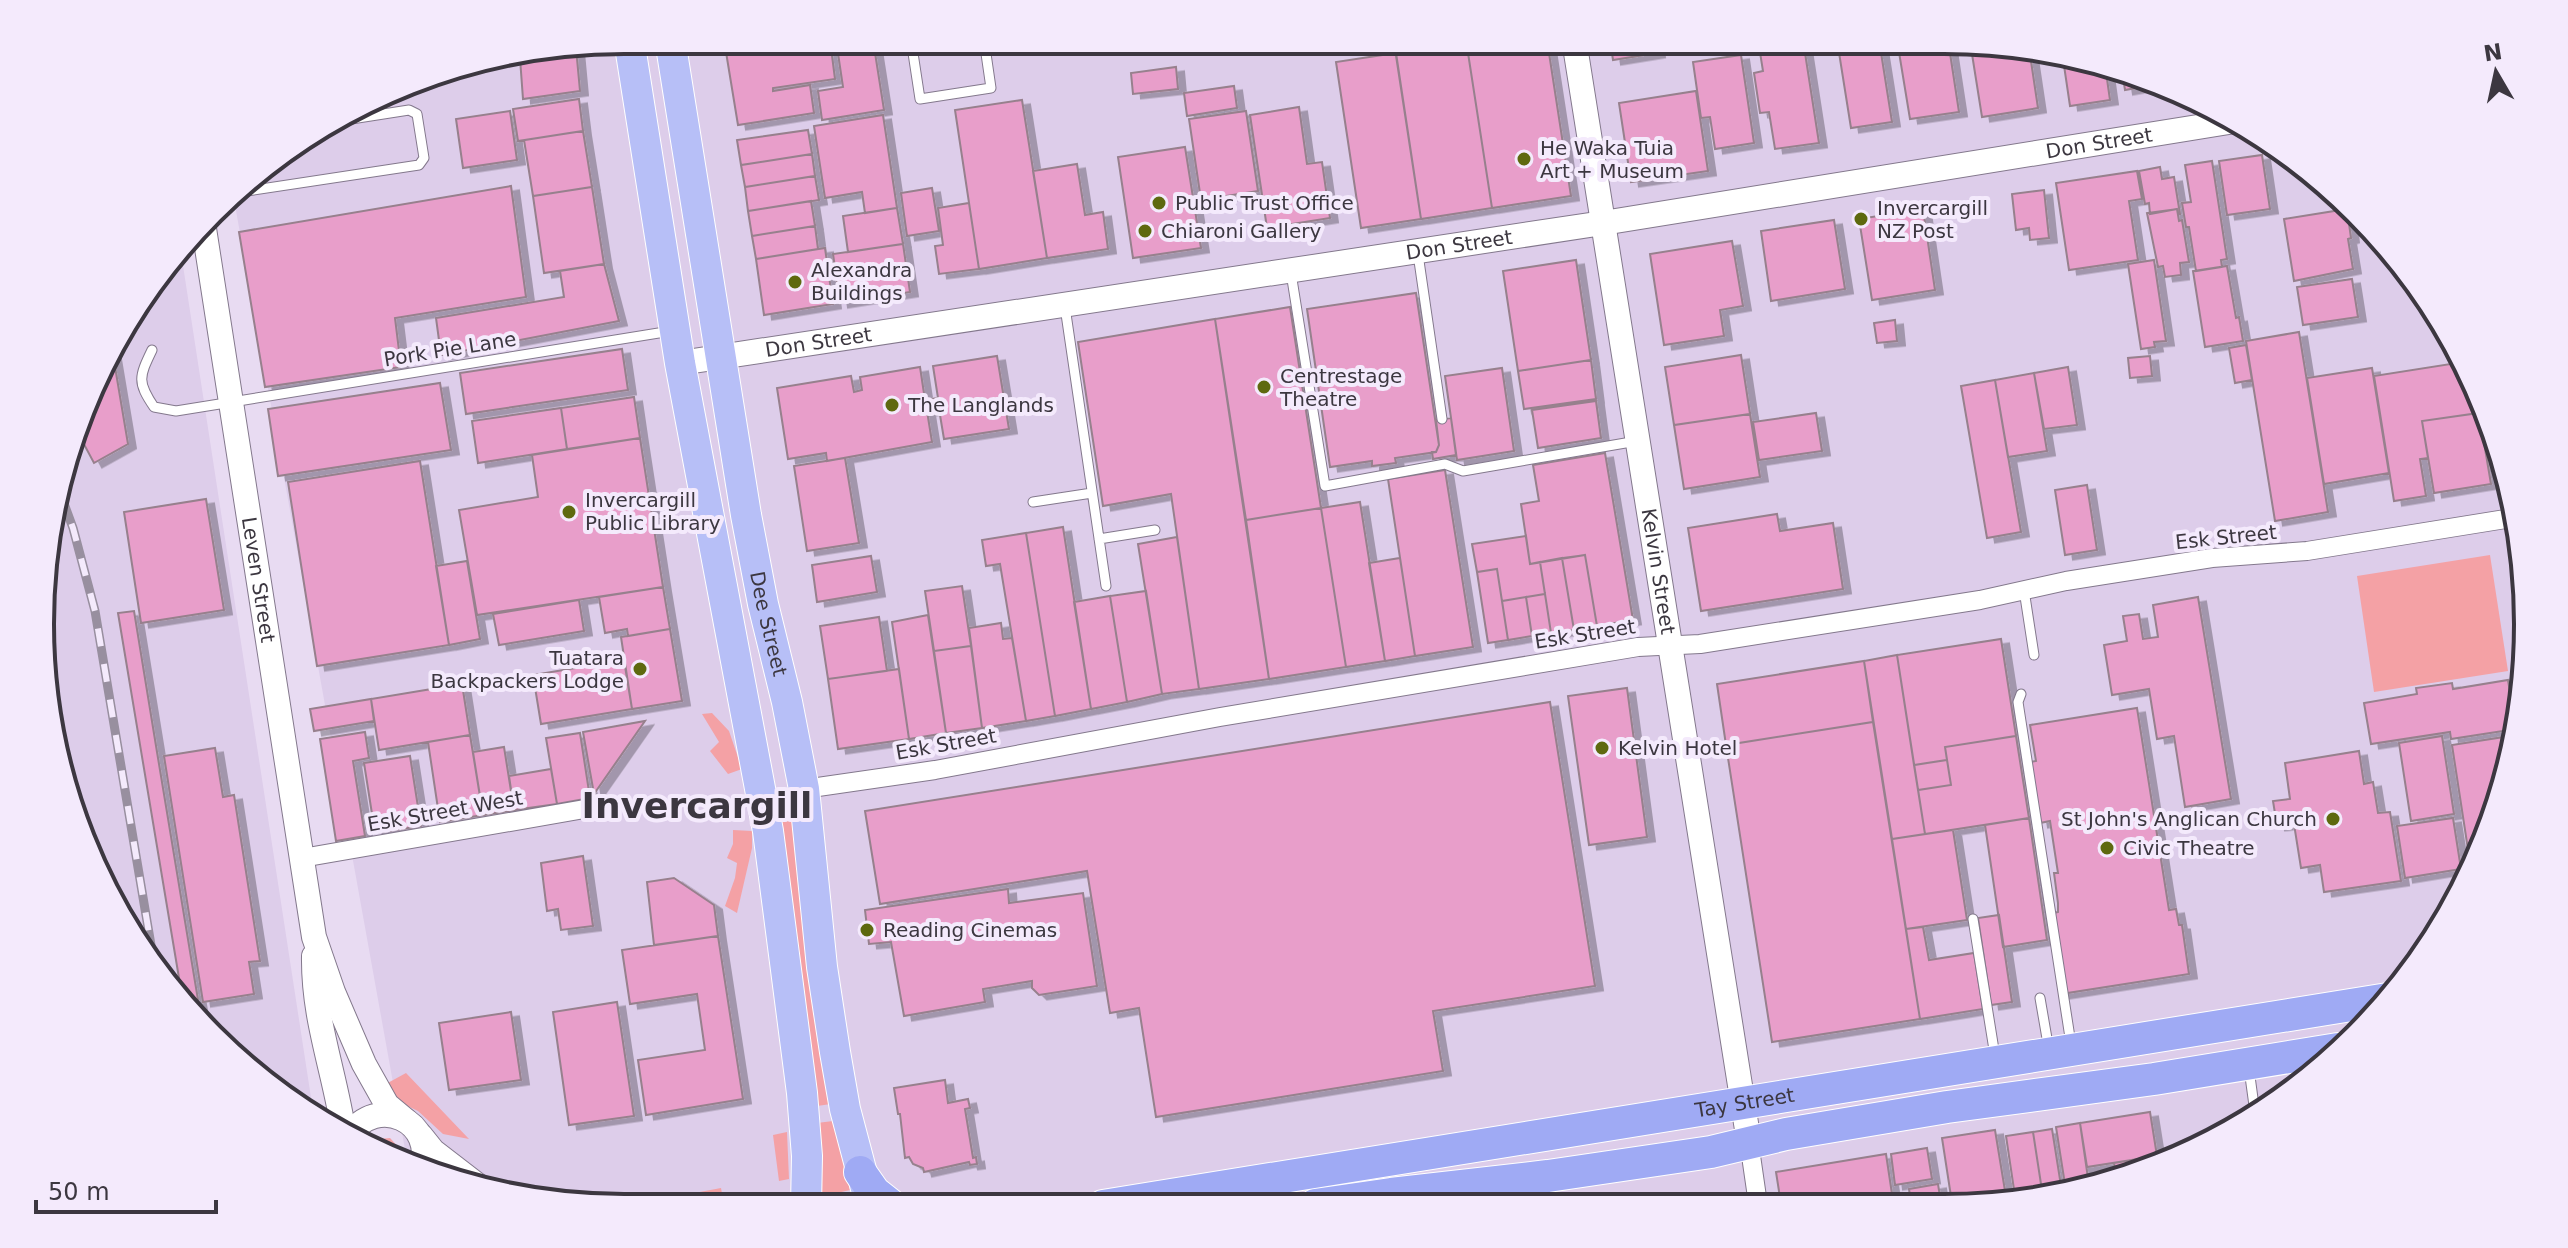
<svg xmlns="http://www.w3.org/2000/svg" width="2568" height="1248" font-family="'DejaVu Sans',sans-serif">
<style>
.built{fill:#ddcdea}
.green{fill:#f4a1a5}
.building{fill:#e89eca;stroke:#97808d;stroke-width:2;filter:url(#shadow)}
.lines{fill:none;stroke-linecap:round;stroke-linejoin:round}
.service-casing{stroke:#83788c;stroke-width:11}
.minor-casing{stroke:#83788c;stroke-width:20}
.tertiary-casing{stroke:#83788c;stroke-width:26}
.primary-casing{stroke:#fff;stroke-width:32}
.trunk-casing{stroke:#fff;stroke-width:34}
.service{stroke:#fff;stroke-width:9}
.minor{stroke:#fff;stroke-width:18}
.tertiary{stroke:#fff;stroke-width:24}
.primary{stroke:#b7bff7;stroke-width:30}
.trunk{stroke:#9faaf4;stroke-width:32}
.rail-casing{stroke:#988f9f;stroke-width:9}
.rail{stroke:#f4eafc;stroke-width:6;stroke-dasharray:18;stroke-linecap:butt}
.poi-dot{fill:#5e690f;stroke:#f4eafc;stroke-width:3}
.labels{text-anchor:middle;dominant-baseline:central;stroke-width:8;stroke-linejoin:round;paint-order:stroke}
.street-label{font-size:20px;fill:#3c3740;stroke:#f4eafc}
.poi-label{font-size:20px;fill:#3c3740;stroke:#f4eafc;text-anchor:start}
.town-label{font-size:36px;font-weight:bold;fill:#3c3740;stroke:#f4eafc}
.rim{fill:none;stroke:#3c3740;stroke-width:4}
</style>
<defs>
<filter id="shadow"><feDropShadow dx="8" dy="4.5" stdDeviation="0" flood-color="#0004"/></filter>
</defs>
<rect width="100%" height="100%" fill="#e8dbf2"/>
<path class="built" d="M624 40H1944L2058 51 2168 85 2269 139 2357 211 2430 300 2484 401 2517 511 2528 624 2517 738 2483 848 2407 980 2299 1088 2167 1164 2021 1203 624 1208 510 1197 408 1166 233 194 268 161 436 71Z
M180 246 314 1117 299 1109 211 1037 100 883 45 701 51 510 118 332Z"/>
<path class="green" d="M2490 555 2508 671 2374 692 2357 576Z
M712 713 729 731 742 769 728 774 710 751 719 742 702 714Z
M795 820 831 1104 817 1106 781 822Z
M733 830 752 831V848L737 913 725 906 735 878 737 863 727 858 733 844Z
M406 1073 469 1139 443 1134 418 1111 397 1101 384 1085Z
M833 1121 850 1190 820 1197 817 1123Z
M787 1132 789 1179 779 1181 773 1135Z
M390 1138 400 1149 398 1162 371 1148 379 1139Z
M721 1188 723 1199 745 1197 747 1205 725 1208 669 1202 668 1198Z"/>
<path class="building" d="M725 40H796L797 41 726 52Z
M830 40 835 79 773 88V91L810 85 814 113 738 125 726 52 804 40Z
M836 40H873L884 110 822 120 818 91 843 87Z
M1094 40H1147L1095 48Z
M1361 40H1420L1363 49Z
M1456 40H1466L1492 208 1421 219 1395 49Z
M1466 40H1547L1571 196 1492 208Z
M1610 40H1655L1657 53 1613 60Z
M1758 40H1803L1819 143 1775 149 1769 112 1760 113 1754 73 1763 71Z
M1837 40H1879L1892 122 1851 128Z
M1897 40H1948L1959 112 1910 119Z
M2017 47 2029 48 2038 108 1982 117 1972 54Z
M576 48 580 91 523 99 520 58Z
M576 48 466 67 450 69Z
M2062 52 2105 65 2110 100 2070 106Z
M1396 53 1421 219 1361 228 1336 62Z
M1741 55 1754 143 1715 149 1710 117 1701 118 1693 62Z
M1176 67 1178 89 1133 94 1131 73Z
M2122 71 2164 83 2125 90Z
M1234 86 1237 108 1187 116 1184 93Z
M1696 91 1708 171 1631 182 1619 103Z
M579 99 583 131 518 141 513 109Z
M1022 100 1047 258 979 269 955 110Z
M1299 107 1307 164 1322 162 1330 218 1267 228 1250 115Z
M510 111 517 160 463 168 456 119Z
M1246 111 1258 191 1201 200 1189 119Z
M883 115 897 208 865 213 862 192 825 198 814 126Z
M808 130 812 154 741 165 737 140Z
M583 131 592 187 533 196 524 140Z
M1185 147 1201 248 1133 258 1118 157Z
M812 154 815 176 745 187 741 165Z
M2262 155 2270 209 2227 215 2219 161Z
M2212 161 2227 259 2221 260 2222 267 2196 271 2189 227H2186L2182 203 2191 202 2185 165Z
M1077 164 1085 215 1103 212 1108 249 1047 258 1033 171Z
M2160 167 2162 179 2174 177 2180 214H2178L2177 209 2150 214 2149 203 2145 204 2139 171Z
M2137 171 2142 199 2129 201 2138 260 2069 270 2056 183Z
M815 176 819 200 748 211 745 187Z
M511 186 526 297 395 318 401 367 265 387 239 232Z
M592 187 604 264 544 273 533 196Z
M932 188 939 231 907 236 901 193Z
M2044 190 2049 238 2030 240 2029 228 2016 230 2012 194Z
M811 201 815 226 752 236 748 211Z
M969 203 979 269 939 274 935 246 943 245 938 208Z
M2348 204 2357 211 2363 218 2351 220Z
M897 208 903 244 848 252 843 216Z
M1923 209 1935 290 1872 300 1859 219Z
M2177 209 2179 221 2182 220 2189 262 2180 263 2181 275 2165 277 2163 266 2158 267 2147 213Z
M2347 209 2351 238 2348 239 2353 269 2294 281 2284 219Z
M1834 220 1845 289 1771 301 1761 231Z
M815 226 818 249 756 259 752 236Z
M1732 241 1743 306 1720 310 1724 336 1664 345 1650 254Z
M903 244 910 292 840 303 833 254Z
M825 248 833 304 764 315 756 259Z
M1576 260 1591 360 1518 371 1503 271Z
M2154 260 2166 341 2154 342 2155 347 2141 349 2128 264Z
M604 264 619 321 441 355 436 318 564 297 560 271Z
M2227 266 2236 318 2239 317 2243 341 2205 347 2193 271Z
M2352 279 2358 317 2303 325 2297 287Z
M1416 293 1439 445 1436 452 1395 458 1396 463 1372 466V461L1330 467 1307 309Z
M1290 307 1321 508 1246 520 1215 319Z
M1215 319 1269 679 1199 689 1171 494 1103 506 1078 342Z
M1895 320 1897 341 1877 343 1874 323Z
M2299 332 2328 512 2275 521 2246 341Z
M2246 345 2252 380 2235 383 2229 348Z
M112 349 128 444 94 463 79 435Z
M622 349 628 390 466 414 460 373Z
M1741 355 1750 414 1674 425 1665 367Z
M997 356 1009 429 944 439 939 409 927 411 932 442 827 461 826 453 788 459 777 388 851 376 854 392 862 390 860 377 920 367 925 400 938 398 933 366Z
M2150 356 2152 376 2130 378 2128 358Z
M1591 360 1596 399 1524 409 1518 371Z
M2463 362 2475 384 2479 413 2422 421 2428 458 2420 459 2426 496 2394 501 2374 376Z
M2068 367 2077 425 2044 429 2034 373Z
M1502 368 1514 451 1457 460 1445 376Z
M2372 368 2389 473 2324 484 2307 378Z
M2034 373 2047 451 2008 457 1995 380Z
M1995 380 2021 532 1987 538 1961 386Z
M440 383 451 450 278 476 268 409Z
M634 397 640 438 567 449 561 408Z
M1596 401 1601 438 1538 448 1532 410Z
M561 408 567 449 478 463 472 421Z
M1816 413 1822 451 1759 460 1753 422Z
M2479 413 2491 484 2434 493 2422 421Z
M1750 414 1760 477 1684 489 1674 425Z
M1451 418 1456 455 1433 459 1432 452H1436L1439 445 1436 420Z
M640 438 663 587 477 615 459 510 538 497 532 455Z
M1605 453 1633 620 1597 626 1585 555 1530 564 1521 504 1539 501 1533 465Z
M845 458 859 543 807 551 794 466Z
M420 461 449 645 317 666 288 482Z
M1445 470 1473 647 1415 656 1388 479Z
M2087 485 2097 550 2065 555 2055 490Z
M206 499 224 610 141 623 124 512Z
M1360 502 1385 661 1346 667 1321 508Z
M1321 508 1346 667 1269 679 1246 520Z
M1777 514 1780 531 1833 523 1843 589 1701 611 1688 528Z
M1063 527 1091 709 1055 716 1026 533Z
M1026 533 1055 716 1026 721 1000 564 986 566 982 540Z
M1526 536 1530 564 1540 562 1545 594 1502 601 1497 569 1477 572 1472 544Z
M1177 537 1199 689 1162 694 1138 544Z
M1585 555 1597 626 1574 630 1562 558Z
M871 556 877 592 817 602 812 565Z
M1400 558 1415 656 1385 661 1369 563Z
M1562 558 1574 630 1551 633 1540 562Z
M467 561 480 639 449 645 436 566Z
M1497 569 1508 640 1488 643 1477 572Z
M962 586 971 646 934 651 925 591Z
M663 587 670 629 628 636 627 629 605 633 599 597Z
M1146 591 1162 694 1127 702 1110 596Z
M1545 594 1551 633 1532 636 1526 597Z
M1110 596 1127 702 1091 709 1074 602Z
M1526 597 1532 636 1508 640 1502 601Z
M2198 597 2231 799 2185 807 2174 736 2157 739 2149 689 2112 695 2104 645 2127 641 2123 616 2139 614 2143 639 2158 637 2153 605Z
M579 600 584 631 499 645 493 614Z
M134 611 157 752 202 1024 182 996 118 613Z
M928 615 946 733 909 739 892 622Z
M879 617 887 671 828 679 820 626Z
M1001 623 1003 639 1012 638 1026 721 982 728 969 628Z
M670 629 682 701 632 709 621 637Z
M2001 639 2016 736 1945 747 1947 760 1914 765 1897 655Z
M971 646 982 728 946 733 934 651Z
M1897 655 1925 834 1892 839 1864 661Z
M624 660 632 709 541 724 533 675Z
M1864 661 1873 722 1726 745 1717 684Z
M899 669 909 739 838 749 828 679Z
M2508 680 2516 729 2451 739 2450 732 2371 744 2364 703 2417 694 2416 688 2452 683 2453 689Z
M462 684 470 735 379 750 371 699Z
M1627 688 1647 837 1589 845 1568 696Z
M371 699 374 721 314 731 310 709Z
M1550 702 1595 986 1433 1011 1443 1071 1156 1117 1139 1008 1110 1013 1087 871 880 904 865 811Z
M2137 708 2169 910 2176 909 2179 925H2182L2189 974 2061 994 2054 913 2058 912V903L2054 873H2058L2050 821 2040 823 2030 762 2036 761 2030 725Z
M645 721 594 794 583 732Z
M1873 722 1920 1019 1772 1042 1726 745Z
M365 732 369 758 353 761 365 836 336 841 320 739Z
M580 733 590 798 557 804 546 738Z
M470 735 483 815 440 822 428 742Z
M2016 736 2029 818 1925 834 1918 790 1951 785 1945 747Z
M2442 736 2454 814 2411 821 2399 743Z
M2504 737 2508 766 2483 848 2471 869 2452 745Z
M504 747 514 810 483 815 473 752Z
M215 748 223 797 234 795 260 961 249 962 254 994 203 1002 164 756Z
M2359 751 2364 784 2373 782 2378 813 2390 812 2401 881 2324 892 2320 865 2301 868 2294 824 2277 826 2273 801 2290 799 2285 763Z
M410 756 421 826 375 833 364 763Z
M1947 760 1951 785 1918 790 1914 765Z
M551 769 557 804 514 810 509 776Z
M2029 818 2047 940 2003 947 1985 825Z
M2453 818 2461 869 2405 878 2397 826Z
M1953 830 1967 920 1906 929 1892 839Z
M583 856 593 926 561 930 558 909 547 911 541 863Z
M674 878 714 905 718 936 654 945 647 882Z
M1008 889 1009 903 1083 893 1097 986 1039 995 1032 988V981L983 989 985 1002 904 1016 891 942 869 944 865 910Z
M1999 915 2012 1002 1991 1005 1978 918Z
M1923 927 1929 960 1974 953 1983 1009 1920 1019 1906 929Z
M718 936 743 1099 646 1115 638 1060 705 1050 697 994 630 1004 622 950Z
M617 1002 634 1116 569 1125 553 1012Z
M511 1012 521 1080 449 1090 439 1023Z
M945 1080 948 1103 968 1099 970 1108 965 1109 973 1158 976 1157 977 1164 970 1165 969 1162 924 1172 923 1168 913 1164 909 1157 905 1158 900 1114H898L894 1088Z
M2150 1112 2157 1156 2087 1167 2080 1123Z
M2080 1123 2089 1185 2066 1191 2056 1127Z
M2052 1129 2062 1192 2043 1197 2033 1132Z
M1995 1130 2007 1203H1952L1942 1138Z
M2033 1132 2043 1197 2016 1203 2006 1136Z
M1927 1148 1932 1179 1895 1185 1891 1154Z
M1886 1154 1892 1194 1829 1204H1781L1776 1172Z
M2157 1156 2159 1166 2116 1177 2114 1163Z
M1938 1184 1941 1203H1911L1909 1189Z
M1719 1195 1725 1204H1689L1688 1200Z"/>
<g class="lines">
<defs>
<path id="service" d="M911 40 920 99 991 88 984 40
M234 193 419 165 424 158 417 114 409 110 345 120
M1418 254 1442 419
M1291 273 1325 486 1445 464 1463 471 1637 441
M1065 307 1106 586
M152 350C139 377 137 382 154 407L176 411 671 331
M1033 502 1092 493
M1099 539 1155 530
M2024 590 2034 655
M2021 694 2018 702 2071 1044
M1973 919 1995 1056
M2040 998 2049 1050
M2249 1069 2255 1113"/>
<path id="minor" d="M804 789 935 770 1220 717 1638 647 1700 644 1980 600 2066 581 2212 558 2307 551 2518 517
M302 858 596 807
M1749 1142 1758 1204"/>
<g id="tertiary">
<path id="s1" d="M1574 40 1749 1142"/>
<path id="s2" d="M203 222 314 937 333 992 364 1064 387 1105 405 1120"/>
<path id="s3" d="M680 363 1603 223 2235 121"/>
<path d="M314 956C313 1020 335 1072 344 1134"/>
<path d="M349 1136C376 1093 438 1121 421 1170"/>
<path d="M421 1136 433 1151 481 1188"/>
</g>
<g id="primary">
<path d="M629 40 680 363 768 831 802 1093 807 1156 806 1207"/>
<path id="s4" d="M670 40 746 515 763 604 787 702 804 789 822 967 835 1052 845 1109 868 1196"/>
</g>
<g id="trunk">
<path d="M860 1172 874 1192 893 1207"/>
<path d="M1315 1205 1391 1194 1548 1176 1711 1152 1786 1134 1947 1107 2154 1079 2338 1049"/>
<path id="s5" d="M1103 1206 2388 999"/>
</g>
</defs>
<use href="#service" class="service-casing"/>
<use href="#minor" class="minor-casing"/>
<use href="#tertiary" class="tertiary-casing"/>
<use href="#primary" class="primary-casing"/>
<use href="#trunk" class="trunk-casing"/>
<use href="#service" class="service"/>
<use href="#minor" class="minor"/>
<use href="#tertiary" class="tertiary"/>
<use href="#primary" class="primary"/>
<use href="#trunk" class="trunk"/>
<defs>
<path id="rail" d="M59 490 73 528 95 611 153 957"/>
</defs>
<use href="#rail" class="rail-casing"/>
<use href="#rail" class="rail"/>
</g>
<g class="poi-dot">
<circle cx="1524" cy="159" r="8"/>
<circle cx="1159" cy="203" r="8"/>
<circle cx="1861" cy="219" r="8"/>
<circle cx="1145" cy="231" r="8"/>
<circle cx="795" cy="282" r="8"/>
<circle cx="1264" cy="387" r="8"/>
<circle cx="892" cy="405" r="8"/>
<circle cx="569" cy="512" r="8"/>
<circle cx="640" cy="669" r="8"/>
<circle cx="1602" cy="748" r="8"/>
<circle cx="2333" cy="819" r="8"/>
<circle cx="2107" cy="848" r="8"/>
<circle cx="867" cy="930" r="8"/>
</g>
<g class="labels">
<g class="street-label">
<text stroke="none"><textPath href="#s3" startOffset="1436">Don Street</textPath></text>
<text stroke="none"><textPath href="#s3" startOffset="788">Don Street</textPath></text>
<text stroke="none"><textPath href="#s3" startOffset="140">Don Street</textPath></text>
<text transform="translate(450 349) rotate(-9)">Pork Pie Lane</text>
<text transform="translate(2226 537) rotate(-6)">Esk Street</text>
<text stroke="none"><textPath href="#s1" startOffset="538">Kelvin Street</textPath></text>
<text stroke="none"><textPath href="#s2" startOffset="362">Leven Street</textPath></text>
<text stroke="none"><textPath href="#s4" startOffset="592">Dee Street</textPath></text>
<text transform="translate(1585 634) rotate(-9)">Esk Street</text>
<text transform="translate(946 744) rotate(-10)">Esk Street</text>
<text transform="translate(445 811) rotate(-10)">Esk Street West</text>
<text stroke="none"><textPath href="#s5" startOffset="650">Tay Street</textPath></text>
</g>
<g class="poi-label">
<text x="1540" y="148">He Waka Tuia<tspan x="1540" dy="23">Art + Museum</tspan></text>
<text x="1175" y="203">Public Trust Office</text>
<text x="1877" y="208">Invercargill<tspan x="1877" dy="23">NZ Post</tspan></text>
<text x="1161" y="231">Chiaroni Gallery</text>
<text x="811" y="270">Alexandra<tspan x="811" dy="23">Buildings</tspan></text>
<text x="1280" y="376">Centrestage<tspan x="1280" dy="23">Theatre</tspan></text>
<text x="908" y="405">The Langlands</text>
<text x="585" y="500">Invercargill<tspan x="585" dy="23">Public Library</tspan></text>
<text x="624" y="658" text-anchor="end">Tuatara<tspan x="624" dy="23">Backpackers Lodge</tspan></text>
<text x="1618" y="748">Kelvin Hotel</text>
<text x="2317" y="819" text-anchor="end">St John's Anglican Church</text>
<text x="2123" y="848">Civic Theatre</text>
<text x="883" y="930">Reading Cinemas</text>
</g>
<g class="town-label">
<text x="697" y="805">Invercargill</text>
</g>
</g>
<path d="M0 0H2568V1248H0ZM624 54H1944A570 570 0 0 1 2514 624V624A570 570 0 0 1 1944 1194H624A570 570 0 0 1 54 624V624A570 570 0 0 1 624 54Z" fill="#f4eafc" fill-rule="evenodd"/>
<path class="rim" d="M624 54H1944A570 570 0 0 1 2514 624V624A570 570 0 0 1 1944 1194H624A570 570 0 0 1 54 624V624A570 570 0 0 1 624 54Z"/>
<g transform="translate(2496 72) rotate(351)" stroke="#f4eafc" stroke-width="6" paint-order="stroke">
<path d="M0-6L14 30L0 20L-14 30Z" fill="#3c3740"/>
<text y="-12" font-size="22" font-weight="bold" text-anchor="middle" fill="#3c3740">N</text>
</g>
<path d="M36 1200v12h180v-12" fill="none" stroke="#3c3740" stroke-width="4"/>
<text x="48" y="1200" font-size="24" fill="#3c3740" stroke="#f4eafc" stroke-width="6" paint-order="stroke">50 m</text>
</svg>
